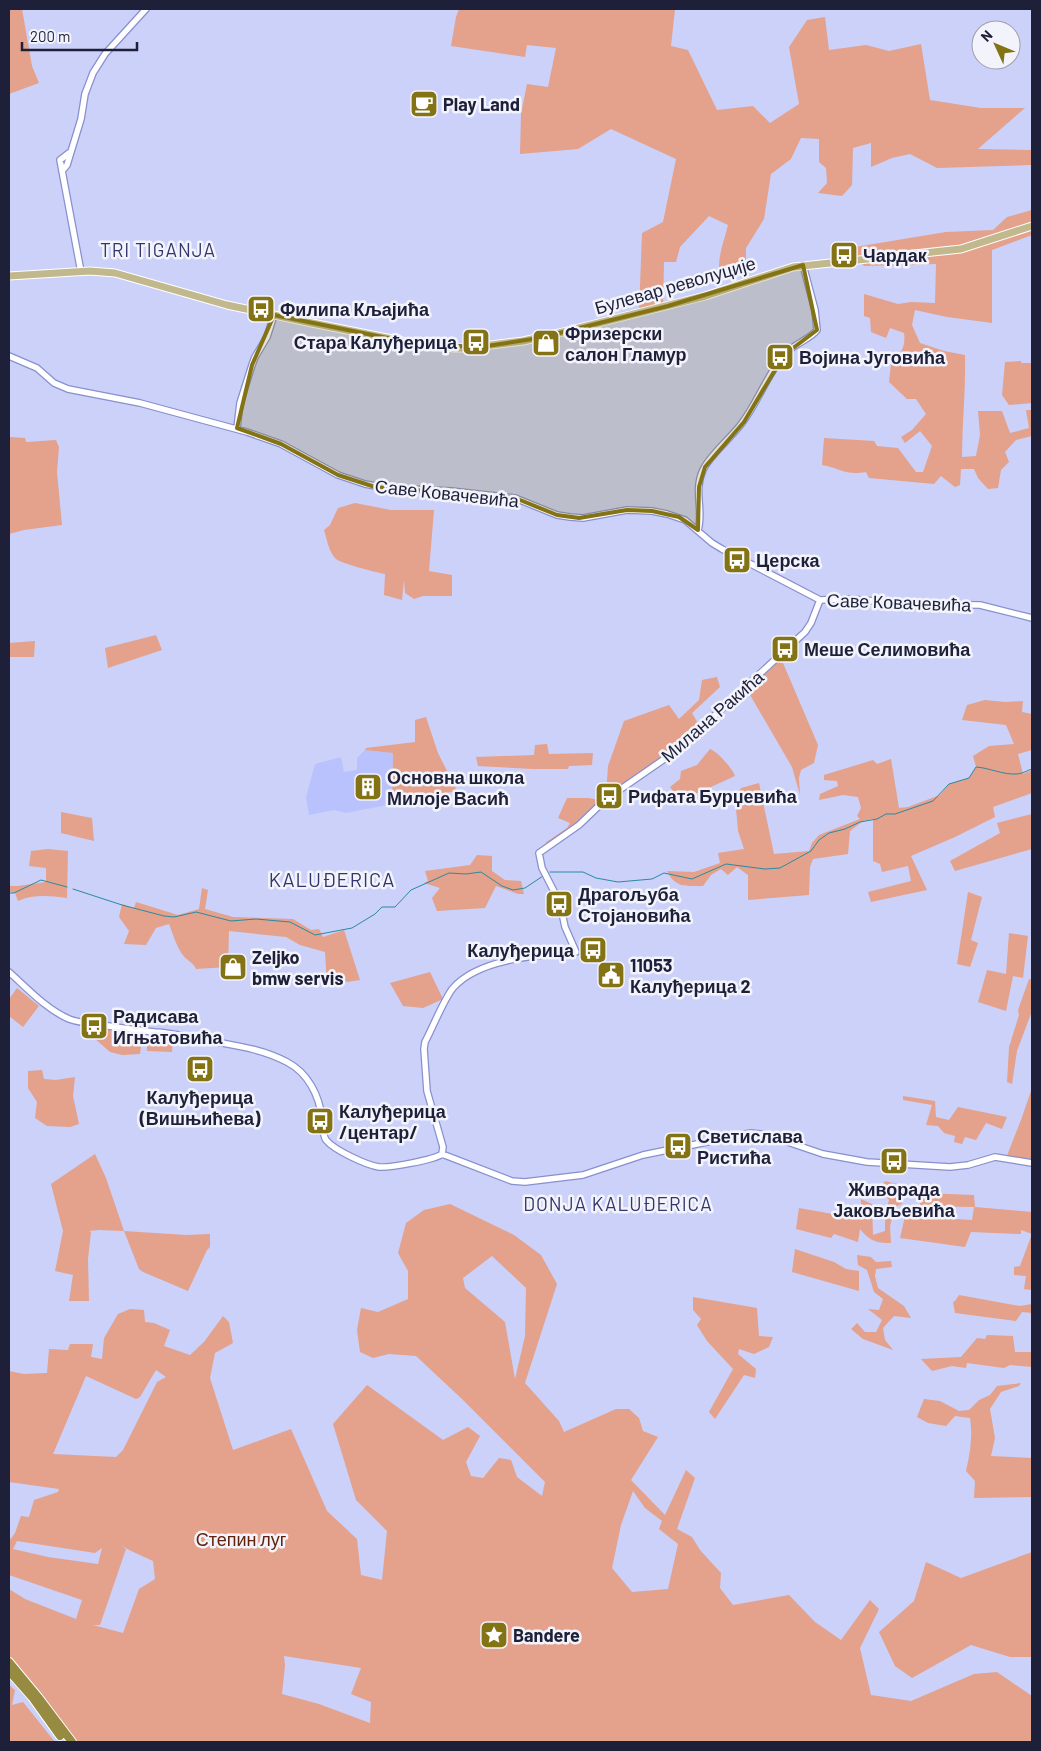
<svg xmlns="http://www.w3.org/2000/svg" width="1041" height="1751" font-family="Barlow,sans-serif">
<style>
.built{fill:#bac2fd}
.green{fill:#e4a18b;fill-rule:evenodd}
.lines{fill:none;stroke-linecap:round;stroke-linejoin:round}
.stream{stroke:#298aa2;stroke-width:1}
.minor-casing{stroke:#8890ce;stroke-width:8}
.major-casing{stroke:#fff;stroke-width:9}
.highway-casing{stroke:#fff;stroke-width:10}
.minor{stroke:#fff;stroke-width:5.5}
.major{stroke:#c1b98d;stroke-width:7}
.highway{stroke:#978a41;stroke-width:8}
.marked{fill:#837314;fill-opacity:0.2;stroke:#837314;stroke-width:4;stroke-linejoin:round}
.labels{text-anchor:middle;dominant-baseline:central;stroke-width:5;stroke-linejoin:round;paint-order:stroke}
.poi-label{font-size:18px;font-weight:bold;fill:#1e2039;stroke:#f3f4fb;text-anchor:start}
.street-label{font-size:18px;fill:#1e2039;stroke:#f3f4fb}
.park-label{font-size:18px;fill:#62220b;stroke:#f3f4fb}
.neighbourhood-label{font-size:19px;letter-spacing:1px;fill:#33356c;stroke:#f3f4fb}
.quarter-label{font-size:20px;letter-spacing:1px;fill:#33356c;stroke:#f3f4fb}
</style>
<rect width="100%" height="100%" fill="#cbd1f9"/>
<path class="built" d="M365 750 393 753 392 804 346 813 334 810 309 815 306 797 315 764 341 757 344 772 357 770V758Z"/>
<path class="green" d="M9 9H22L32 66 39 83 9 94Z
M459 9H675L671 46 688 50 717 110 753 106 770 123 799 104 789 47 807 20 825 17 829 50 866 45 889 51 921 44 930 100 981 108H1025L978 149 1032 150V165L937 168 910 154 892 158 871 167V143L853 148 852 185 842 196 818 193 827 183 826 168 819 162V139L801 138 791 159 771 174 764 219 746 248V271L721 279C715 262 724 242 728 225L709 216 680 247 676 262H664L663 307 639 313 642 233 663 222 676 159 611 129 578 149 520 154 521 114 527 84 548 87 556 48 527 45 525 57 451 46 456 17Z
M1032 210V235L992 250V323L947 317 915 310 912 325 920 343 944 351 965 355C966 389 962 423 962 457L976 456 980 435 978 411H1002L1010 433 1029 428 1026 410H1032V436L1016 440 1005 452 1009 462 1001 470 998 488 988 489 978 478 974 469H961L960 485 955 487 941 476 934 484 869 478 866 472C847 476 839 468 822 465L824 438 874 441 877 446 898 448 916 472H923L932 446 920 431 905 443 901 437 912 430 926 414 916 399H907L889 382 891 364C901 356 906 345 904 333L890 328 886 338 871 332 870 318 864 316V294L898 304 911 302 935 303 936 264 864 266 849 248 946 232 993 230 1007 217Z
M1021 361 1022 365V363H1032V403L1009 405 1002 395 1005 362Z
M9 437 25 438 26 442 56 440 59 447 57 472 62 525 24 530 9 534Z
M355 503 391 510H434L429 571 452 575V596H423L414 599 405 593 404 580 402 600 384 595 385 574C378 573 340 563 336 559 329 552 327 540 324 530L330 525 338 508Z
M156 635 162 650 108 668 105 648Z
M35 641 34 657H9V643Z
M780 656 818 745 814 763 801 770 799 778 800 795 792 767 746 688Z
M717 677 720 687 692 713 700 727 689 739 684 732 689 740 606 796 608 766 624 721 669 705 679 719 699 700 702 680Z
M985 700 1005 702 1023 701 1022 712 1032 714V750L1018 754 1023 774 1032 770V793L993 807 995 817 955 837 911 856 927 890 871 902 868 892 911 881 908 866 882 872 880 864 873 861V819L863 821 850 831 848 854 813 859 810 867 809 895 748 900V875L737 867 728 875 721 869 711 875 703 886C686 886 675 888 667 871L694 872 720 863 718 853 744 849 738 831 735 797 741 788 759 783 774 854 809 851 812 843 819 835 860 819 857 816 861 808 858 797 843 795 819 800 820 794 838 786 837 781 824 780V775L873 760 877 764 891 759 899 808 908 807 940 795 949 784 969 778 976 767 973 756 989 746 1014 744 1006 725 962 720 967 705Z
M426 717 438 753 457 791 409 799 392 804 393 753 365 750 366 748 415 742V720Z
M547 744 549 754 593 753 592 765 569 766 568 769H533L478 766 476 757 534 755 535 745Z
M710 749C717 751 733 769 735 776L680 801 670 787 680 779 681 771 697 765Z
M567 798H588L600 800 601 803C585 818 567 839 545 843L567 828 570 823 558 818Z
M61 812 92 818 94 841 61 833Z
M1032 814V849L955 871 950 861 1000 833 997 823Z
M48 849 68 851 67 898C50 896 34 894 18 901L15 893 9 892V886H18L46 882V868L29 866 31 851Z
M477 855 492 856V871L505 880 521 881 524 894H518L496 886 485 908 437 911 432 898 440 888 424 883 428 881 425 871 470 865Z
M202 888 208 890 205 909 233 917 293 919 311 930 319 929 323 937 344 930 360 980 327 985 325 952 300 945 286 937 229 931 228 967 196 969C193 962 186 960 182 954 176 945 173 934 169 924L156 928 146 945 124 944 129 931 119 917 122 904 134 908 136 902 178 915 199 909Z
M968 892 982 897 971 940 978 943 970 967 957 964Z
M1009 933 1028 936 1023 978 1013 976 1006 1011 978 1002 987 970 1006 974Z
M430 972 443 999 423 1008 403 1006 390 983Z
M1029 979 1032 980V1011L1017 1051 1012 1084 1007 1082 1009 1047 1019 1015 1018 1010Z
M17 988 39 1006 23 1027 9 1016V999Z
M85 1025 122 1031 143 1032 140 1054 122 1055 110 1052 85 1030Z
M147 1037H173L172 1052 147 1051Z
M42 1070 44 1079 56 1080 75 1077 73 1096 79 1124 70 1127 47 1126 35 1118 37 1102 28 1088V1071Z
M1031 1091H1032V1146H1031L1032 1163 1006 1158 1021 1120Z
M903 1096 935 1101 936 1117 949 1120 958 1107 1007 1117 1002 1129 986 1123 976 1140 965 1137 962 1144 954 1142 955 1136 944 1133 938 1126 926 1125 932 1105 903 1100Z
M95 1154 106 1178 124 1231 186 1235 210 1234V1247L207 1250 188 1291 143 1272 139 1269 124 1231 99 1230 89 1231 91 1232 88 1259 89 1301H69L73 1275 55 1271 63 1231 51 1184Z
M885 1181 906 1186 902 1204 895 1207 890 1226 891 1243C876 1243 870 1241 860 1229L858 1242 834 1234 831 1238 796 1229 799 1208 861 1219V1199L872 1204 873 1235 885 1231V1215L889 1200 881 1188Z
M921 1193 974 1195 975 1207 1032 1212V1290L1024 1289 1026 1276 1014 1275V1267L1020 1266 1032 1234 1021 1230V1234L971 1232 965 1247 900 1238 905 1216 972 1220 974 1207 920 1206Z
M450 1204 514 1235 541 1255 557 1284 525 1383 559 1421 564 1432 616 1409H629L639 1418 643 1431 658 1437 631 1480 665 1515 686 1470 695 1478 677 1529 692 1537 700 1550 721 1573 720 1588 733 1605 789 1595 815 1622 841 1640 870 1600 879 1609 860 1648 871 1695 911 1701 974 1674 997 1672 1032 1696V1742H77L41 1693 9 1657V1589L25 1599 76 1619 82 1600 9 1575V1541L15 1533 21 1516 29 1517 34 1500 58 1492 59 1489 9 1482V1371L24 1374 47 1373 49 1349 68 1350 70 1344H93L91 1357 102 1359 104 1338 118 1314 130 1309 144 1310 145 1322 154 1323 170 1330 164 1346 190 1355 204 1342 223 1316 229 1322 233 1343 215 1353 210 1378 233 1450 291 1429 327 1511 357 1539 361 1575 382 1580 387 1531 356 1500 333 1424 367 1385 443 1440 468 1427 480 1436 466 1462 471 1476 483 1478 499 1458 511 1460 517 1477 542 1496 545 1482 462 1399 416 1356 389 1354 373 1358 360 1352 357 1330 361 1308 378 1312 408 1299V1271L398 1253 406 1223 424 1210ZM492 1256 526 1288 525 1336 515 1379 505 1322 465 1288 463 1278ZM156 1370 166 1377 157 1382 123 1450 116 1457 53 1454 86 1376 136 1399 140 1397ZM633 1491 645 1508 662 1521 659 1529 678 1544 668 1589 632 1592 612 1568 621 1525ZM17 1541 95 1553 102 1548 98 1564 48 1557 13 1549ZM121 1545 129 1550 153 1561 155 1579 139 1589 123 1633 93 1625H100L126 1549ZM284 1656 361 1668 351 1694 371 1702 370 1723 319 1704 282 1694 285 1665Z
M795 1249 834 1262 846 1269 859 1271V1291L792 1272Z
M857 1255 871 1257 876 1262 891 1261 892 1267 876 1269 875 1276 878 1288 904 1306 911 1318 894 1316 883 1328 885 1340 893 1350 863 1339 851 1329 857 1323 865 1332H876L882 1320 868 1309 879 1310 883 1299 874 1292 867 1270 858 1265Z
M959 1295 1020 1306 1032 1304V1313L1022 1312 1016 1321 955 1313 953 1302 955 1301Z
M693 1297 757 1308 759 1336 773 1337 769 1347 754 1354 739 1349 738 1354 756 1369 755 1378 744 1375 715 1419 709 1412 733 1369 707 1341 697 1325 701 1319 693 1310Z
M987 1335 1013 1336 1015 1352H1032V1367L1010 1365 1004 1368 967 1363 966 1368 952 1366 932 1371 921 1359 961 1357 977 1338 985 1339Z
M1021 1383 1019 1386 1001 1392 990 1409 995 1438 991 1456 1032 1458V1497L974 1498 975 1481 966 1471C970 1454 973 1436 970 1418L955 1416 946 1426 928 1423 917 1417 924 1399 940 1401 959 1411 969 1410 979 1400 990 1395 997 1386Z
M1032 1552V1657H1010L971 1645 912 1678 895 1666 879 1632 914 1601 926 1562 961 1578Z
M9 1685 15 1690 12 1705 23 1702 55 1742H9Z"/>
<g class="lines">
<path class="stream" d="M550 872H583L596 878 618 882 652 879 664 873 692 879 726 864 765 869 780 868 811 851 819 840 829 833 845 829 860 822 877 819 886 814H895L933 801 949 784 969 778 976 767C990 768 1003 775 1017 774 1022 774 1028 770 1032 769
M73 889 122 905 164 916 174 917 196 912 231 921 256 919 290 922 315 935 352 928 375 914 382 907H395L411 890 449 873 466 874 481 872 502 886 513 890 525 888 543 876
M9 893H14L41 880 67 887"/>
<defs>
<path id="minor" d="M69 153 60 160 81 272
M62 171 67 165 81 119 85 94 93 73 105 54 146 9
M9 356 37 368 54 383 68 389 140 403 247 432 281 444 338 475 365 484 386 488 451 491 515 498 557 515 570 517 583 518 627 510 652 511 667 514 685 520 712 543 722 549 820 600 848 599 915 604 980 605 1032 618
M237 428 240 403 252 365 255 357 267 337 274 315
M698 530C704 511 693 491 703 470 709 456 732 437 742 423 758 402 767 375 784 355 793 344 811 339 817 330L815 310 803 265
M9 972C27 988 46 1009 69 1019 77 1022 86 1023 95 1024 115 1027 135 1030 155 1032 174 1033 192 1038 211 1041 238 1046 262 1049 287 1062 308 1073 319 1095 322 1118 323 1125 322 1134 326 1140 334 1150 366 1165 379 1167 389 1168 434 1160 442 1154
M442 1154 443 1147 427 1091 424 1049 425 1042C433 1027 444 999 453 988 479 958 540 955 576 952L565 927 560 903 542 868 539 853 579 825 605 800 676 751 805 632 811 623 820 600
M442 1154 512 1181 525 1182 583 1175 643 1155 751 1133 767 1135 823 1154 867 1162 950 1167 968 1165 995 1157 1032 1163"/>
<path id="major" d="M9 276 90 271 115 273 227 305 312 323 417 344 454 348H467L523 341 559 333 705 296 793 267 961 249 1032 226"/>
<path id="highway" d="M9 1662 38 1697 72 1742
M9 1671 32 1697 60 1736"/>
</defs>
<use href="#minor" class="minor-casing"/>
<use href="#major" class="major-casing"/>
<use href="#highway" class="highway-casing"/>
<use href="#minor" class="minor"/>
<use href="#major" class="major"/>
<use href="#highway" class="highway"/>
</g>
<path class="marked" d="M803 265 817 330 784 355 744 422 705 467 699 487 698 530 679 517 652 511 627 510 579 518 557 515 515 498 375 487 338 475 281 444 237 428 252 365 274 315 417 344 480 347 539 338 668 306Z"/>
<defs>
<symbol id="cafe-square" viewBox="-11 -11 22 22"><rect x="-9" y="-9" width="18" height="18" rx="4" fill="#837314" stroke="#f3f4fb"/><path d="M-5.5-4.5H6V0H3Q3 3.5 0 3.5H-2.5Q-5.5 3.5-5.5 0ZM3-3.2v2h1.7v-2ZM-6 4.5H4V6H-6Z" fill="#fff"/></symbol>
<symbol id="bus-square" viewBox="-11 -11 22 22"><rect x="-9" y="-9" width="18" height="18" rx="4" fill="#837314" stroke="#f3f4fb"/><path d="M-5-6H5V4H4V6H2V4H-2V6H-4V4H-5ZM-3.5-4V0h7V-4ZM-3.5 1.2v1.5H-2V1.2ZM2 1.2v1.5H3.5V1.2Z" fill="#fff"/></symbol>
<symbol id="shop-square" viewBox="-11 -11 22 22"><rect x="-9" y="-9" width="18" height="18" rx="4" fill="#837314" stroke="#f3f4fb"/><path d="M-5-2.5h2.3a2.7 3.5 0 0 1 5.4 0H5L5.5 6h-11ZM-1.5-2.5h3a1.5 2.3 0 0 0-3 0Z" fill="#fff"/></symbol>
<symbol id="building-square" viewBox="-11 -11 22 22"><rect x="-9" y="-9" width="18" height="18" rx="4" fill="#837314" stroke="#f3f4fb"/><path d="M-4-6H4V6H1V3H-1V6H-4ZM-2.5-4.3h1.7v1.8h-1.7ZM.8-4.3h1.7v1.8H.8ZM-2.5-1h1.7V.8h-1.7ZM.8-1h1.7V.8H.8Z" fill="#fff"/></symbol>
<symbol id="civic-square" viewBox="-11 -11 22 22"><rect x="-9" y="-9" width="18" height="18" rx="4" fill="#837314" stroke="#f3f4fb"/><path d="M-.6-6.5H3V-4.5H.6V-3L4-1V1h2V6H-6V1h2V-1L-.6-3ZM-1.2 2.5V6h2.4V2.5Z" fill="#fff"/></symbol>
<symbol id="sight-square" viewBox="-11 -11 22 22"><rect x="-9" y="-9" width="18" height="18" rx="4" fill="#837314" stroke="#f3f4fb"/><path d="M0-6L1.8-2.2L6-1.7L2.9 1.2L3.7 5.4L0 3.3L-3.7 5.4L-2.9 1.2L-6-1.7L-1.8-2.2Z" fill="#fff"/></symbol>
</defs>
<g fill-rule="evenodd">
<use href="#cafe-square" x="408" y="88" width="32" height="32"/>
<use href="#bus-square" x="828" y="239" width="32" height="32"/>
<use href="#bus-square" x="245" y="293" width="32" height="32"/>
<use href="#bus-square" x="460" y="326" width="32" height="32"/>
<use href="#shop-square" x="530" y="327" width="32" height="32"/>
<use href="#bus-square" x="764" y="341" width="32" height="32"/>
<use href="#bus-square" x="721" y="544" width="32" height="32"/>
<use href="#bus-square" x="769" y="633" width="32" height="32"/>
<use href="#building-square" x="352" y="771" width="32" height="32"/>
<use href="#bus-square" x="593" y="780" width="32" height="32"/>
<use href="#bus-square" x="543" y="888" width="32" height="32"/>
<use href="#bus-square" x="577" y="934" width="32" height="32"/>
<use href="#shop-square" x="217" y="951" width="32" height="32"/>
<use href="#civic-square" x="595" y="959" width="32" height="32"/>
<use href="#bus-square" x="78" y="1010" width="32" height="32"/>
<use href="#bus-square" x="184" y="1053" width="32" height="32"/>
<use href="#bus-square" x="304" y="1105" width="32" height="32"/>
<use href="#bus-square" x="662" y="1130" width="32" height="32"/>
<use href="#bus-square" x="878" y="1145" width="32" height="32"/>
<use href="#sight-square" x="478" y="1619" width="32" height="32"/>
</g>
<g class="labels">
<g class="poi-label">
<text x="443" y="104">Play Land</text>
<text x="863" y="255">Чардак</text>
<text x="280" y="309">Филипа Кљајића</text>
<text x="565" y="333">Фризерски<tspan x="565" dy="21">салон Гламур</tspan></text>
<text x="457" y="342" text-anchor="end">Стара Калуђерица</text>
<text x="799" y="357">Војина Југовића</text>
<text x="756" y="560">Церска</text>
<text x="804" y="649">Меше Селимовића</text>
<text x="387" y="777">Основна школа<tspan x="387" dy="21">Милоје Васић</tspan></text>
<text x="628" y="796">Рифата Бурџевића</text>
<text x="578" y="894">Драгољуба<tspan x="578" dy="21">Стојановића</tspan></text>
<text x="574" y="950" text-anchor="end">Калуђерица</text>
<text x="252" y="957">Zeljko<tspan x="252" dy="21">bmw servis</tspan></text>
<text x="630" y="965">11053<tspan x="630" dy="21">Калуђерица 2</tspan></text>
<text x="113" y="1016">Радисава<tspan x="113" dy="21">Игњатовића</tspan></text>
<text x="200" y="1097" text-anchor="middle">Калуђерица<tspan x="200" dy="21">(Вишњићева)</tspan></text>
<text x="339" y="1111">Калуђерица<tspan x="339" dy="21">/центар/</tspan></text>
<text x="697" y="1136">Светислава<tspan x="697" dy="21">Ристића</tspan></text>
<text x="894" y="1189" text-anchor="middle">Живорада<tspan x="894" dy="21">Јаковљевића</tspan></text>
<text x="513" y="1635">Bandere</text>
</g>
<g class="street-label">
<text transform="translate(675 285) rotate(-16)">Булевар револуције</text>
<text transform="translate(447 493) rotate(6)">Саве Ковачевића</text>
<text transform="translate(899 602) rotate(2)">Саве Ковачевића</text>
<text transform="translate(712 716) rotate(-41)">Милана Ракића</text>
</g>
<g class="park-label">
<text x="241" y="1539">Степин луг</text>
</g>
<g class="neighbourhood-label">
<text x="158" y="249">TRI TIGANJA</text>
<text x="618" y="1203">DONJA KALUĐERICA</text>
</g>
<g class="quarter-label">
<text x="332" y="879">KALUĐERICA</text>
</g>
</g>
<rect width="1041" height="1751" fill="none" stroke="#1e2039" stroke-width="20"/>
<g transform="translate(996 45) rotate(314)"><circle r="24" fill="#f3f4fb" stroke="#9e9fad"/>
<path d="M0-4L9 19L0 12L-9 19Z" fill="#837314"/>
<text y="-8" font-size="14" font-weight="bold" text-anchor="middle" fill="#1e2039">N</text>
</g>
<path d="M22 42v8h115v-8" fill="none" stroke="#1e2039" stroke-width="2.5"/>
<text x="30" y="42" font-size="15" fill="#1e2039" stroke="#f3f4fb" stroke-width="4" paint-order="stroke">200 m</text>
</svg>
